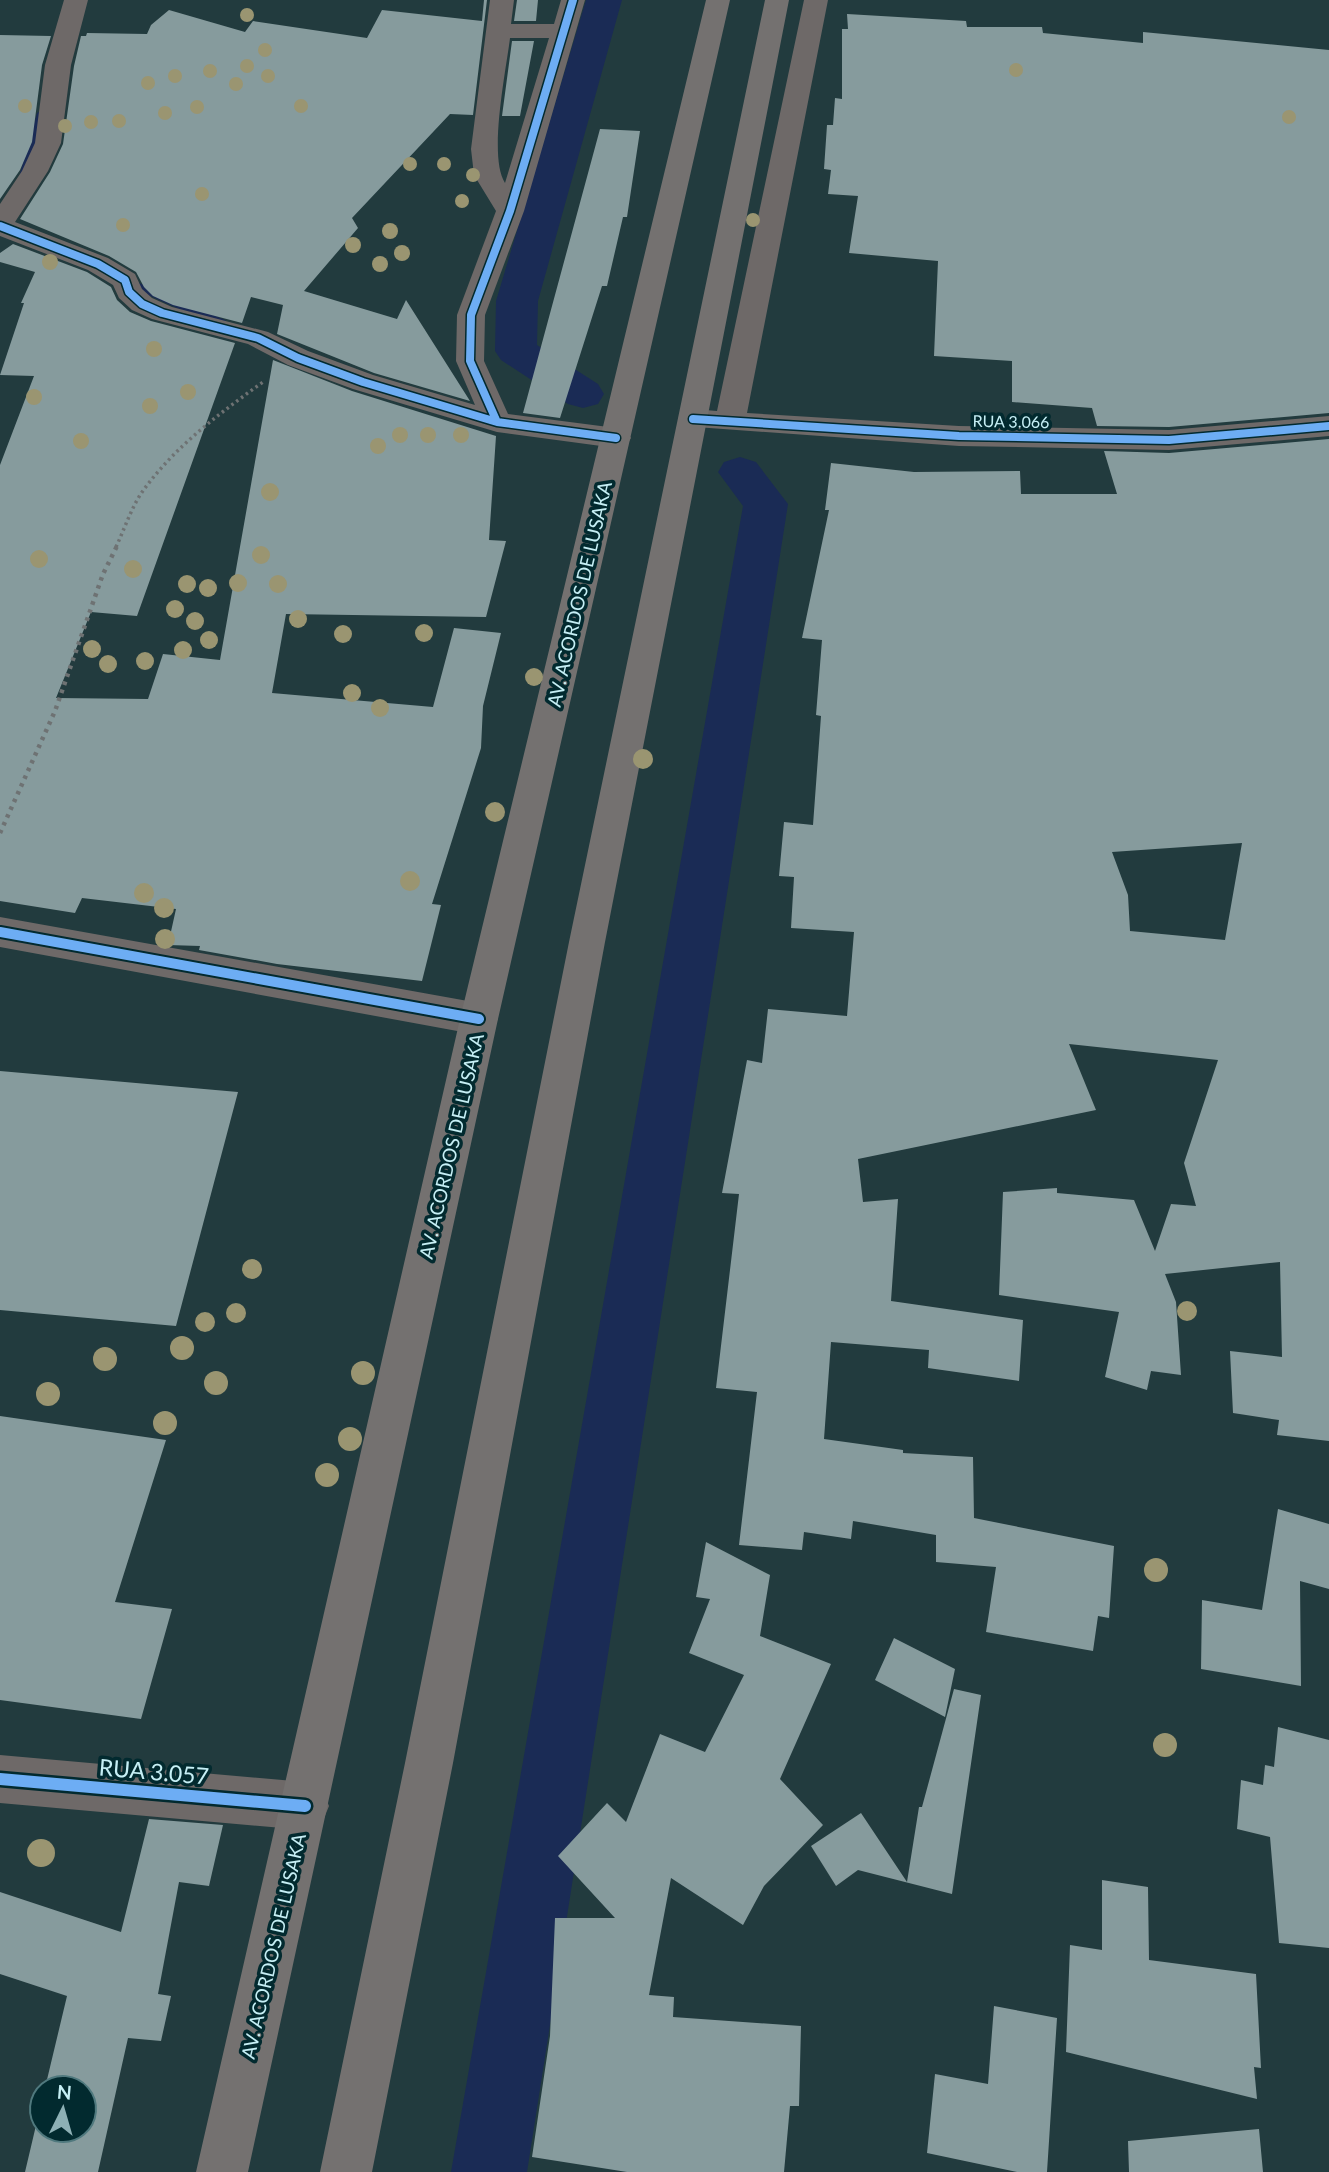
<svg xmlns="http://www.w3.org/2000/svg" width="1329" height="2172" font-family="Lato,sans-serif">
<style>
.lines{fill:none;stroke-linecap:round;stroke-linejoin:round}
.stream{fill:#1a2b55;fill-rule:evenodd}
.canal{fill:#1a2b55;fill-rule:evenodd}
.building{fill:#869b9d;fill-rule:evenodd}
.path-far1{stroke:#6e7273;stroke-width:3.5;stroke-dasharray:2.5 3.5;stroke-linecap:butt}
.path{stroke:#6e7273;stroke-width:4.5;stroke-dasharray:3.5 5;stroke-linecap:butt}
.minor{fill:#6e6968;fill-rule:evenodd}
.major{fill:#747170;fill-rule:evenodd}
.cycleway-far2-casing{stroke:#022a2f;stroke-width:11}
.cycleway-far1-casing{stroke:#022a2f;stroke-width:14}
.cycleway-casing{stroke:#022a2f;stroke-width:17}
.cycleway-far2{stroke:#6dadf4;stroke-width:8}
.cycleway-far1{stroke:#6dadf4;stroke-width:10}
.cycleway{stroke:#6dadf4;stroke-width:12}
.tree{fill:#9a9571}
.labels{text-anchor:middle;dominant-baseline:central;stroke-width:7;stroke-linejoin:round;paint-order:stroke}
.far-street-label{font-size:16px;fill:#c6eff5;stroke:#022a2f}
.street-label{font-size:19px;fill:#c6eff5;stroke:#022a2f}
.near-street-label{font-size:23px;fill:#c6eff5;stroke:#022a2f}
</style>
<rect width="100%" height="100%" fill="#223b3e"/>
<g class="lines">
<path class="stream" d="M599 0H609L523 301 522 349 587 391V397L583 398 512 354 511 301Z
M42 110 47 113 30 173 21 175 20 173 37 113Z
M123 276 225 320 227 323 225 326H217L119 282V278Z"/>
<path class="canal" d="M586 0H622L538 301 537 345 598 384 604 394 598 404 583 408 568 404 501 360 495 351 496 301Z
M740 457 756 462 788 504 527 2172H451L743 506 718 472 724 462Z"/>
</g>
<path class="building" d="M484 0H487L473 115 450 114 352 218 358 228 304 291 397 319 406 300 470 401 374 373 277 334 283 305 251 297 242 323 173 305 153 296 144 287 136 272 109 256 20 219 50 172 63 144 74 66 81 36H86L87 33 147 34 151 25 169 10 245 32 253 21 367 38 382 10 482 21Z
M517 0H538L536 21H514Z
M847 14 966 21 967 27H1042L1043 33 1143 43V32L1329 50V413L1169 427 1097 426 1092 408 1012 402V361L934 356 938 261 849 253 858 196 828 194 831 170 824 169 827 125H833L835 98 842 99V29H848Z
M0 35 51 36 42 65 32 142 20 170 0 199Z
M512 41H534L520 116H502Z
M600 129 640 131 627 217H623L607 286H602L560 418 523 413Z
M13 244 87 272 111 287 117 300 130 312 151 321 235 343 137 616 91 612 56 698 148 699 163 654 220 660 273 360 352 391 496 436 489 540 506 541 486 617 286 614 272 693 433 707 454 628 501 633 483 706 481 748 432 904 441 905 422 981 277 964 199 950 200 946 168 945 176 909 82 898 75 913 0 901V465L34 376 0 375 24 303H21L35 272 0 262V253Z
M1329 439V1441L1277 1435 1279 1420 1233 1413 1230 1351 1282 1357 1280 1262 1165 1274 1176 1302 1181 1375 1151 1371 1147 1390 1105 1377 1119 1312 999 1295 1003 1192 1057 1188V1193L1134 1200 1155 1251 1171 1204 1196 1206 1184 1163 1218 1060 1069 1044 1096 1110 858 1159 863 1202 898 1199 891 1301 1023 1320 1019 1381 928 1368 929 1350 831 1342 824 1439 903 1450V1453L973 1457 974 1518 1114 1546 1109 1618 1098 1616 1093 1651 986 1632 996 1567 936 1562V1535L853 1521 851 1539 804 1532 802 1550 739 1545 757 1392 716 1388 739 1194 722 1193 747 1060 762 1063 768 1009 847 1016 854 932 791 928 794 877 779 876 784 822 813 825 821 716 816 715 822 640 802 638 829 510H825L831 463 914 472 1020 471 1021 494H1117L1104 451 1169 453ZM1242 843 1225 940 1130 931 1128 895 1112 852Z
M0 1071 238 1092 176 1326 0 1310Z
M0 1416 166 1440 115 1602 172 1609 141 1719 0 1700Z
M1278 1509 1329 1524V1589L1300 1581 1301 1686 1201 1669 1202 1600 1262 1610Z
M706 1542 770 1575 760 1636 831 1664 780 1779 823 1825 764 1886 743 1925 671 1878 649 1995 674 1997 673 2017 801 2026 799 2106H790L784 2172H627L532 2157 550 2036 555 1918H615L558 1856 607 1803 626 1822 660 1734 705 1752 744 1675 689 1653 710 1599 696 1597Z
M894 1638 955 1669 945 1717 875 1680Z
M954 1689 981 1695 952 1894 858 1870 836 1886 811 1846 861 1813 907 1882 919 1807H922Z
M1278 1727 1329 1740V1948L1279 1943 1270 1837 1237 1829 1241 1780 1263 1785 1265 1765 1274 1767Z
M149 1819 223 1825 209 1886 179 1882 158 1994 171 1996 161 2041 128 2038 98 2172H25L42 2100V2130H84V2088H45L67 1996 0 1974V1892L121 1932Z
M1102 1880 1148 1887 1149 1960 1256 1974 1261 2068 1254 2067 1257 2099 1066 2052 1070 1945 1102 1950Z
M994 2006 1057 2018 1047 2172H1017L927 2153 935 2074 988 2084Z
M1259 2129 1263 2172H1129L1128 2141Z"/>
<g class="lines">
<path class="path-far1" d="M116 547C125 528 132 505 145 488 177 445 220 413 263 382"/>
<path class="path" d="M0 833 55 711 103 574 117 546"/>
<path class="minor" d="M64 0H88L71 65 61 143 48 171 15 222 108 258 135 274 142 289 152 298 172 307 268 332 308 351 373 375 475 405 456 361 457 315 496 211 474 175 471 149 490 0H514L511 24H554L561 0H585L524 211 485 315 484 361 508 414 616 428 627 431 631 438 627 445 616 448 497 432 353 389 288 365 248 344 152 319 132 310 119 298 113 285 88 270 0 236V204L22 171 35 143 45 65ZM510 38H549L505 183C488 157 506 71 510 38Z
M804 0H828L747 413 959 426 1169 430 1329 416V436L1169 450 959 446 682 426 678 419 682 412 693 409 717 411Z
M0 917 479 1003 492 1008 498 1019 492 1030 479 1035 0 947Z
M0 1755 305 1782 322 1789 329 1806 322 1823 305 1830 0 1803Z"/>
<path class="major" d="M706 0H730L498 1019 248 2172H196L460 1019Z
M765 0H789L605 942 453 1763 372 2172H320L405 1763 569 942Z"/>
<defs>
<path id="cycleway-far2" d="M573 0 510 211 471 315 470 361 497 422 616 438
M0 226 98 264 125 280 129 292 142 304 162 313 258 338 298 358 363 382 497 422
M693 419 959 436 1169 440 1329 426"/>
<path id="cycleway-far1" d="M0 932 479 1019"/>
<path id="cycleway" d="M0 1779 305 1806"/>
</defs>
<use href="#cycleway-far2" class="cycleway-far2-casing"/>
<use href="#cycleway-far1" class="cycleway-far1-casing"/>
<use href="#cycleway" class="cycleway-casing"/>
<use href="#cycleway-far2" class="cycleway-far2"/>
<use href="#cycleway-far1" class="cycleway-far1"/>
<use href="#cycleway" class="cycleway"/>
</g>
<g class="tree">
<circle cx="247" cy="15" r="7"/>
<circle cx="265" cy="50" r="7"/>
<circle cx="247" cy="66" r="7"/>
<circle cx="1016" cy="70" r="7"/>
<circle cx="210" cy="71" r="7"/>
<circle cx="175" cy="76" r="7"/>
<circle cx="268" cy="76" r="7"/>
<circle cx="148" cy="83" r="7"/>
<circle cx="236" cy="84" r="7"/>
<circle cx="25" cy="106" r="7"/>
<circle cx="301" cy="106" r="7"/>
<circle cx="197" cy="107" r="7"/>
<circle cx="165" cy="113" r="7"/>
<circle cx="1289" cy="117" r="7"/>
<circle cx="119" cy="121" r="7"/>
<circle cx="91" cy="122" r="7"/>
<circle cx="65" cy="126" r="7"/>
<circle cx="410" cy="164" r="7"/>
<circle cx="444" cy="164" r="7"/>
<circle cx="473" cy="175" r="7"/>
<circle cx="202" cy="194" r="7"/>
<circle cx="462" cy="201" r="7"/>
<circle cx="753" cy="220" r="7"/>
<circle cx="123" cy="225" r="7"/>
<circle cx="390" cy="231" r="8"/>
<circle cx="353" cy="245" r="8"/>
<circle cx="402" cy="253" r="8"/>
<circle cx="50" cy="262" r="8"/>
<circle cx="380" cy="264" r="8"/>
<circle cx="154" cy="349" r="8"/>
<circle cx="188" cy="392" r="8"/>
<circle cx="34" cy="397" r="8"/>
<circle cx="150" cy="406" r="8"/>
<circle cx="400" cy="435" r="8"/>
<circle cx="428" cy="435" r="8"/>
<circle cx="461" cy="435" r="8"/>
<circle cx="81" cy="441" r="8"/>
<circle cx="378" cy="446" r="8"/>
<circle cx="270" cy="492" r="9"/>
<circle cx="261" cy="555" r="9"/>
<circle cx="39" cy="559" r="9"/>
<circle cx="133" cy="569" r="9"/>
<circle cx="238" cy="583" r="9"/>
<circle cx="187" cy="584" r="9"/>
<circle cx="278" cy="584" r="9"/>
<circle cx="208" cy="588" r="9"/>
<circle cx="175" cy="609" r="9"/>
<circle cx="298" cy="619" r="9"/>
<circle cx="195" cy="621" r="9"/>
<circle cx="424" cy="633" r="9"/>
<circle cx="343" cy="634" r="9"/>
<circle cx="209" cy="640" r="9"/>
<circle cx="92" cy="649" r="9"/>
<circle cx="183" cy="650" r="9"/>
<circle cx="145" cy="661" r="9"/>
<circle cx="108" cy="664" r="9"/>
<circle cx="534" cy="677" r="9"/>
<circle cx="352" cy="693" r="9"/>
<circle cx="380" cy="708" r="9"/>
<circle cx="643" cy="759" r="10"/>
<circle cx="495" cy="812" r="10"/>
<circle cx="410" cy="881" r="10"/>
<circle cx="144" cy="893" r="10"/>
<circle cx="164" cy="908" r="10"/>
<circle cx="165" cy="939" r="10"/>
<circle cx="252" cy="1269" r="10"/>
<circle cx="1187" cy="1311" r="10"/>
<circle cx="236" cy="1313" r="10"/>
<circle cx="205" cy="1322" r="10"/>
<circle cx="182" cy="1348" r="12"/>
<circle cx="105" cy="1359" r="12"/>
<circle cx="363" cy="1373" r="12"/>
<circle cx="216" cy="1383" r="12"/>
<circle cx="48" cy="1394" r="12"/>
<circle cx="165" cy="1423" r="12"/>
<circle cx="350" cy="1439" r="12"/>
<circle cx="327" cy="1475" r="12"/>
<circle cx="1156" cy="1570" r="12"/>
<circle cx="1165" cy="1745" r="12"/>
<circle cx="41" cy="1853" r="14"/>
</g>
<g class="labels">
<g class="far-street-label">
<text transform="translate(1011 421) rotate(1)">RUA 3.066</text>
</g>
<g class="street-label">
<text transform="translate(579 594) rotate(-77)">AV. ACORDOS DE LUSAKA</text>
<text transform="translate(451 1146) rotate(-77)">AV. ACORDOS DE LUSAKA</text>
<text transform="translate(273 1946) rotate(-77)">AV. ACORDOS DE LUSAKA</text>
</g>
<g class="near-street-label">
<text transform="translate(154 1771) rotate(5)">RUA 3.057</text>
</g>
</g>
<g transform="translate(63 2109) rotate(5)"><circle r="33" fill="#022a2f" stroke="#50797e" stroke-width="2"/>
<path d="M0-5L12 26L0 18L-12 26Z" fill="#8db0b5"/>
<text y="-10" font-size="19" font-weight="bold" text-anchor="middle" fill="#c6eff5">N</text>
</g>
</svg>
